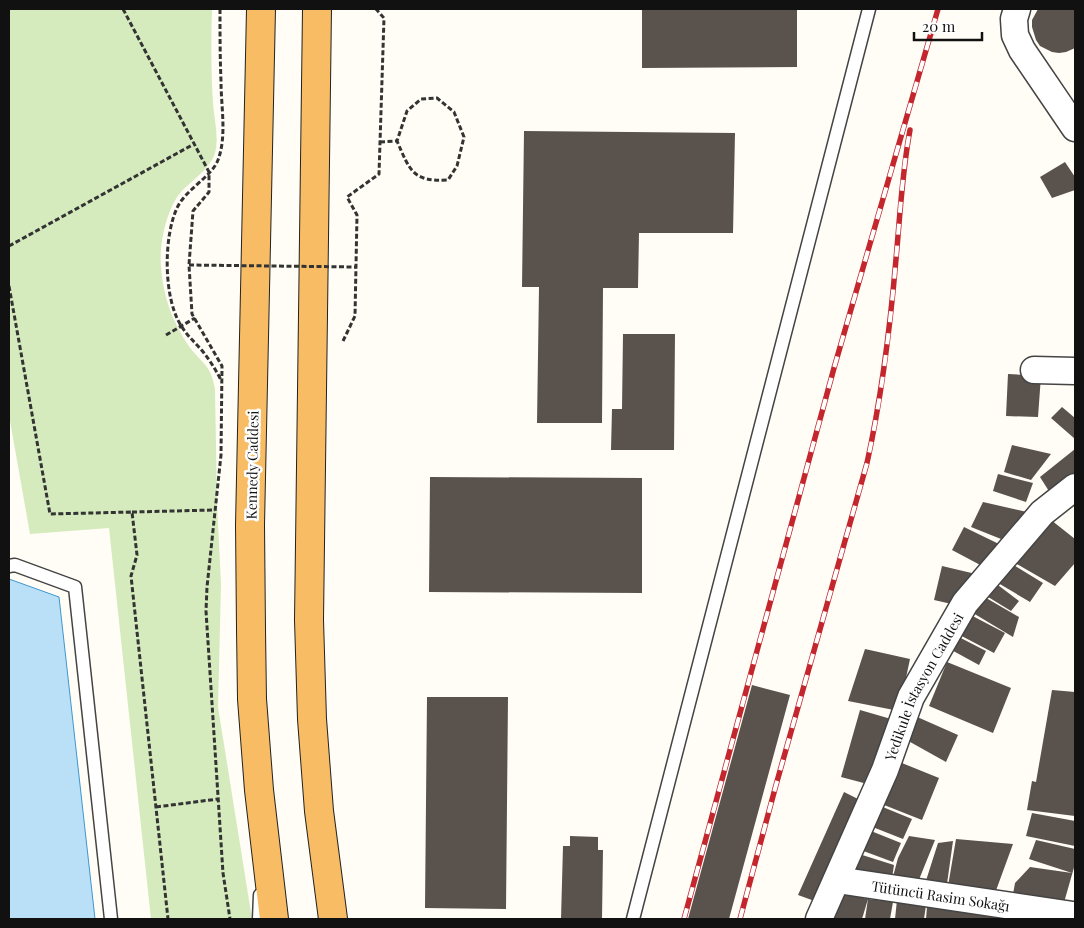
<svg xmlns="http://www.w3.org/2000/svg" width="1084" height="928" font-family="'Playfair Display',serif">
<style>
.green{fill:#d5ebbd}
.water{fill:#b9e0f7;stroke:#3f96cf}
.building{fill:#5a524d}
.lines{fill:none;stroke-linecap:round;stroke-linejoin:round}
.service-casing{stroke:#444;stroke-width:15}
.minor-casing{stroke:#444;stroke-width:29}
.trunk-casing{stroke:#222;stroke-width:30}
.path{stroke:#333;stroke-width:3;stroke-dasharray:5 2.5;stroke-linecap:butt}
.service{stroke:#fff;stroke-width:12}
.minor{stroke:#fff;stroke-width:26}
.trunk{stroke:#f7bc64;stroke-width:28}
.rail-casing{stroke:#c4262e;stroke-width:5.5}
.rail{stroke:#fff;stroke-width:4;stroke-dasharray:11;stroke-linecap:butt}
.path-bridge{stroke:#333;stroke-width:3;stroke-dasharray:5 2.5;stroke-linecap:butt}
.labels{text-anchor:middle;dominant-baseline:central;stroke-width:5;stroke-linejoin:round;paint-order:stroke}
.street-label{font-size:14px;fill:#111;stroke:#fff}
</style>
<rect width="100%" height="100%" fill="#fffdf5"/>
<path class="green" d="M9 9H212C211 40 211 72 213 103 214 120 220 139 214 156 208 170 191 181 181 192 166 209 159 246 161 267 163 296 172 321 188 345 201 363 211 364 215 389L217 504 221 584 218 707 252 919H151L109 528 30 534 9 415Z"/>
<path class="water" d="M9 579 59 597 95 919H9Z"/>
<path class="building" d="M642 9H797V67L642 68Z
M1038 9H1075V48L1066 52 1059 53 1052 52 1040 46 1036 40 1032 27V20Z
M524 131 735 133 733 233H639L638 288H603L602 423H537L539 287H522Z
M1065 162 1075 177V190L1052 198 1040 177Z
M623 334H675L674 450H611L612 409H622Z
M1008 374 1041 376 1038 417 1006 416Z
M1062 407 1075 418V439L1051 418Z
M1012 445 1051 454 1031 480 1004 472Z
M1075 449V481L1052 496 1040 477Z
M998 474 1033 483 1026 502 993 491Z
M430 477 642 478V593L429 592Z
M983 502 1027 512 1001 539 971 527Z
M1046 516 1075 539V563L1055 586 1005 557Z
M964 527 1001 545 984 567 952 550Z
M1007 561 1043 583 1030 602 993 580Z
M942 566 980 575 956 605 934 600Z
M990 579 1019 601 1011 611 980 592Z
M981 595 1019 617 1013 637 968 610Z
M965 612 1005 633 994 653 954 632Z
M953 634 986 651 979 665 946 647Z
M865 649 910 659 899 711 848 701Z
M947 662 1011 688 993 733 929 706Z
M752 685 790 695 729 919H688Z
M1052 690 1075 692V816L1027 810 1032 781 1036 782Z
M427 697H508L506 909 425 908Z
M860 710 898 721 875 786 841 777Z
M915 716 958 735 946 762 903 738Z
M892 759 939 778 922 820 874 801Z
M844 792 866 803 820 903 798 895Z
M873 803 912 819 903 839 865 824Z
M1032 813 1075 821V846L1026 836Z
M866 829 901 843 893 862 858 849Z
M570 836 598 837V850H603L602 919H561L563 846H570Z
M909 836 935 840 916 887 891 884 898 858Z
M956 839 1013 844 994 896 947 892Z
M1036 840 1075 849V864L1063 906 1012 900 1015 883 1030 867 1072 873 1029 859Z
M953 841 946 891 923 890 938 843Z
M859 854 894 865 891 884 852 873Z
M836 892 868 899 862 919H827Z
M868 899 893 902 890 919H865Z
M897 900 926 905 924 919H895Z
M927 907 980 913 1011 917V919H926Z"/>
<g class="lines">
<defs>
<path id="service" d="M9 566 15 565 75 587 111 919
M259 919 260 895
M633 919 869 9"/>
<g id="minor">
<path d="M1017 9 1014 19 1015 35 1022 50 1075 128"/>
<path d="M1034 370 1075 371"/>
<path id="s1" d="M837 880 1073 915"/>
<path id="s2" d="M819 919 885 770 911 697 965 603 1042 513 1075 487"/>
</g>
<path id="trunk" d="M261 9 250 525 251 630 252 699 259 790 274 919
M317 9 309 620 312 719 319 811 333 919"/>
</defs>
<use href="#service" class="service-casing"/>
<use href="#minor" class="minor-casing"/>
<use href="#trunk" class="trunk-casing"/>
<path class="path" d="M123 9 209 172V192L193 211 189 265 192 314 222 366 221 455 207 587 206 611 223 873 230 919
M220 9C220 33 220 57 221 81 221 107 227 136 218 160 212 176 187 189 178 206 163 235 163 300 182 327 188 337 197 344 204 353 211 362 217 372 222 382
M380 142 397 141C410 171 413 182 448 180L457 166 464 137 454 112 437 98 421 99 407 111 397 141
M9 246 194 144
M9 286 50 514 132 512 137 555 131 576 168 919
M166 335 195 318
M343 341 355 316 357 215 347 197 379 174 384 18 376 9
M132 512 215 510
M156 807 218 799"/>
<use href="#service" class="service"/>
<use href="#minor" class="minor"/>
<use href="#trunk" class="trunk"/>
<defs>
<path id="rail" d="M684 919 834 368 938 9
M740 919 776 785 867 463C882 395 890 329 896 259 900 216 902 172 910 130"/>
</defs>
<use href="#rail" class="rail-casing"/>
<use href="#rail" class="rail"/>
<path class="path-bridge" d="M189 265 356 267"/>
</g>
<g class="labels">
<g class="street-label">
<text transform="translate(252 465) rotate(-89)">Kennedy Caddesi</text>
<text stroke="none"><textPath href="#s2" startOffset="255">Yedikule İstasyon Caddesi</textPath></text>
<text stroke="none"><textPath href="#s1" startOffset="105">Tütüncü Rasim Sokağı</textPath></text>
</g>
</g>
<rect width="1084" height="928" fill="none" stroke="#111111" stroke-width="20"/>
<path d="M914 32v8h68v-8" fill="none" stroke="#111111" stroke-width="2.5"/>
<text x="922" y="32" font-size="15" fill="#111111" stroke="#ffffff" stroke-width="4" paint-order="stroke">20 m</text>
</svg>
